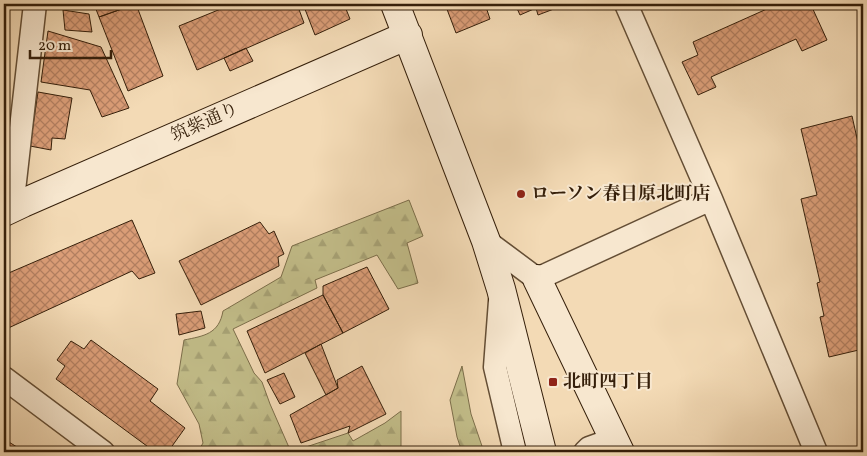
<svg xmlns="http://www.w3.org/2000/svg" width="867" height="456" font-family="Vollkorn,'Noto Serif JP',serif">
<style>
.forest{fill:url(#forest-firs);stroke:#7c6e4a}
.building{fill:url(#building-cross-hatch);stroke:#351f0a}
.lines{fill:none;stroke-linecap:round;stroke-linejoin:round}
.street-casing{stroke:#644e35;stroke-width:25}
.secondary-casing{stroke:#351f0a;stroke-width:30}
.street{stroke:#f7e7cf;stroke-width:22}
.secondary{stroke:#f7e7cf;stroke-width:28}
.poi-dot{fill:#8f2418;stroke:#f7e7cf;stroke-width:2}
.labels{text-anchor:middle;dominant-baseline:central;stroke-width:4;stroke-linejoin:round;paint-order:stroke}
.street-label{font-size:18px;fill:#351f0a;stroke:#f7e7cf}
.poi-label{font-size:18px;font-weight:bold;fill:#351f0a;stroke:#f7e7cf;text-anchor:start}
</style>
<defs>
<pattern id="forest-firs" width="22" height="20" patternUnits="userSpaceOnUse" patternTransform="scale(1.25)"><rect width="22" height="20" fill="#c2bd89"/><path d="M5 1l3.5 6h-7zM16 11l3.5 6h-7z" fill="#a7a275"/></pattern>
<pattern id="building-cross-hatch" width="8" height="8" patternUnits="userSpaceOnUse" patternTransform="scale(1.25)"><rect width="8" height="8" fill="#da9d77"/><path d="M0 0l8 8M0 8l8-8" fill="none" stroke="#b27f60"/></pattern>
</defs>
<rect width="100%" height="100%" fill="#f3dab5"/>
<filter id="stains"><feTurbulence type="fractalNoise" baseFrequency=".004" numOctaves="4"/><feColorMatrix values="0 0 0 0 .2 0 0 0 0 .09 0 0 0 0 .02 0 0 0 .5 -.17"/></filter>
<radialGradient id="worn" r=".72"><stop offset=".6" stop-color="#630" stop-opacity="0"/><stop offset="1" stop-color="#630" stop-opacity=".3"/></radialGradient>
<path class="forest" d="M409 200 423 236 407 243 418 283 398 289 377 255 315 280 317 288 233 329 254 373 262 382 270 404 291 452H198L203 443 199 424 177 384 184 340C204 336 219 334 223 311L281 277 292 246Z
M462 366 471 414 484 452H462L457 437 450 400Z
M401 411V452H291L348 433 353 441 385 423Z"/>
<path class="building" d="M94 4H136L99 17Z
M136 4 163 76 128 91 99 17Z
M233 4H297L304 23 197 70 179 26Z
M303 4H344L350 19 315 35Z
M445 4H485L490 19 456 33Z
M515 4H567L538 15 536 8 520 15Z
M778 4H813L811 5 827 40 802 51 796 39 711 77 716 87 698 95 682 62 698 55 693 42Z
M63 10 89 14 92 32 65 30Z
M48 31 101 47 129 108 102 117 90 90 41 82Z
M246 48 253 61 230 71 224 58Z
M38 92 72 98 65 139 52 138 51 150 30 146Z
M852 116 863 165V349L829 357 820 317 824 316 817 283 820 282 801 199 817 195 801 129Z
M132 220 155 273 139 279 132 271 4 330V275Z
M260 222 269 234 274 231 284 254 278 257 279 266 201 305 179 261Z
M367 267 389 309 343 333 323 295V286Z
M323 295 343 333 265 373 247 331Z
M201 311 205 328 179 335 176 314Z
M91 340 158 389 150 401 185 428 170 449 174 452H155L56 379 65 366 57 360 71 341 84 349Z
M321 344 338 388 326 395 305 353Z
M362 366 386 414 348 433 350 426 301 443 290 415 338 388 337 380Z
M284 373 295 397 280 404 267 380Z
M4 439 25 452H4Z"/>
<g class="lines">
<defs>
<path id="street" d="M626 4 711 199 816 452
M12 208 35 4
M486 241 537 279 711 199
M500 301 495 367 515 452
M4 378 103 452
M585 452 589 448 614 439"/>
<path id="secondary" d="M395 4 486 241 501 289 542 452
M4 212 23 203 408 35
M537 279 620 452"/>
</defs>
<use href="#street" class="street-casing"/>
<use href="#secondary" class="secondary-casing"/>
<use href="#street" class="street"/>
<use href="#secondary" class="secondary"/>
</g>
<g class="poi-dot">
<circle cx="521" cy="194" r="5"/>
<rect x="548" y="377" width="10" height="10" rx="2.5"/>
</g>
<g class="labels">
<g class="street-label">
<text transform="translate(205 123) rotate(-24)">筑紫通り</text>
</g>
<g class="poi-label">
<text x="531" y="194">ローソン春日原北町店</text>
<text x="563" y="382">北町四丁目</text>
</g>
</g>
<rect width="867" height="456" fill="none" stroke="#f3dab5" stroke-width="20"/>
<rect x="5" y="5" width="857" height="446" fill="none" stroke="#351f0a" stroke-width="2.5"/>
<rect x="10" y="10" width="847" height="436" fill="none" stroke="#351f0a"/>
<path d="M30 50v8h81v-8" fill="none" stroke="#351f0a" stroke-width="2.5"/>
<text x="38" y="50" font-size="15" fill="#351f0a" stroke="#f7e7cf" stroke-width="4" paint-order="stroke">20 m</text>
<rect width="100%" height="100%" filter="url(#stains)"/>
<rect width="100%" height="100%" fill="url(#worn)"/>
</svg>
